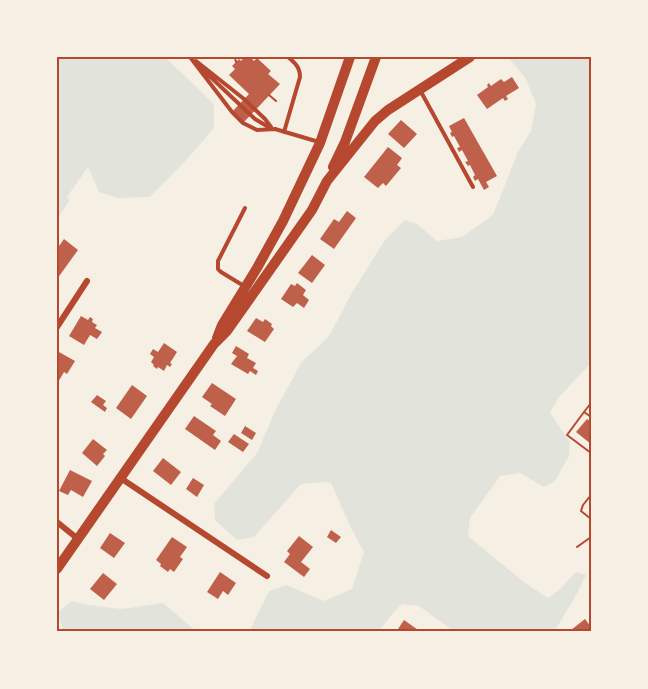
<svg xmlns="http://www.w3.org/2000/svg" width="648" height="689" font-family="'Public Sans',sans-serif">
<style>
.green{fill:#e2e4dc}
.building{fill:#bf614a}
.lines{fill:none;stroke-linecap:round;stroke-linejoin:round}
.path{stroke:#b5482f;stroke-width:2}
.service{stroke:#b5482f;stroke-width:4}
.minor{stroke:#b5482f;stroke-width:6}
.secondary{stroke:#b5482f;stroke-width:10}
.neatline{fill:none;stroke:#b5482f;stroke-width:2}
</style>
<rect width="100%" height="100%" fill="#f6efe4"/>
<path class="green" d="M57 57H165L214 104V128L188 158 150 197 118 198 99 192 88 167 67 197 70 200 57 219Z
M508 57H591V363L559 397 550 413 570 442 569 456 555 481 544 487 520 473 500 476 470 518 468 536 525 583 548 598 560 589 576 572 586 575 574 599 554 632H455L419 606 402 604 393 613 378 632H249L269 591 286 585 324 601 352 589 364 552 352 530 331 483 323 482 301 484 254 537 237 540 215 520 214 504 257 453 276 409 301 363 329 336 353 291 385 240 405 220 417 224 437 241 462 237 493 215 518 152 531 131 536 104 526 79Z
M71 601 88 605 122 609 163 603 197 632H64L57 613Z"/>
<path class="building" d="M244 57H250L254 61 257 58 271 71 268 74 280 84 243 123 232 112 249 94 229 75 235 69 232 66 239 59 241 61Z
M512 77 519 88 506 96 508 99 505 101 503 98 487 109 477 95 488 87 487 85 489 83 491 86 501 79 504 82Z
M464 118 497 176 486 182 489 187 484 190 478 179 475 181 473 177 475 175 470 165 468 166 465 162 468 161 462 150 459 152 457 148 460 147 454 136 452 137 450 133 452 132 449 126Z
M401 120 417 134 404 148 388 134Z
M388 147 402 158 397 165 401 168 386 186 383 183 378 188 364 177Z
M347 211 356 218 334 249 320 239 334 219 339 222Z
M64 239 78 250 57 279V249Z
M312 255 325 265 312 283 298 273Z
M297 283 306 290 303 295 309 300 304 308 297 303 293 307 281 299 291 284 295 286Z
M81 316 88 320 90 317 93 319 92 322 97 325 95 328 102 332 97 339 90 335 84 345 69 336Z
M256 318 263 322 265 319 272 324 271 326 274 329 265 342 247 331Z
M164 343 177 352 170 363 172 364 170 367 167 365 164 371 158 367 157 369 153 366 154 365 151 362 154 357 150 354 153 349 158 352Z
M236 346 249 354 247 358 256 363 253 368 258 371 256 375 250 371 248 374 231 364 237 356 232 353Z
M59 352 75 361 67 374 64 372 57 384V355Z
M212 383 236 399 225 416 210 406 212 404 202 397Z
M132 385 147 396 131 419 116 408Z
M97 395 106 401 103 405 107 408 105 412 91 402Z
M194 416 216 431 213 435 221 441 215 450 185 429Z
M587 419 591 422V444L576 432Z
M245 426 256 433 252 440 241 433Z
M234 434 249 444 243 452 228 442Z
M93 439 107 450 103 454 105 456 97 466 82 453Z
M163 458 181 472 171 485 153 471Z
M70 470 92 481 83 497 71 490 68 495 59 491Z
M193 478 204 485 197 497 186 489Z
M331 530 341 537 336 543 327 537Z
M110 533 125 543 114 558 100 548Z
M299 536 313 547 301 562 310 569 304 577 284 562 290 554 287 551Z
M172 537 187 547 180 557 183 559 174 572 170 569 168 572 160 566 161 564 156 560Z
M220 572 236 583 228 595 223 591 218 599 207 592Z
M103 573 117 584 104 600 90 589Z
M585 619 591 627V632H572L571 630Z
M404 620 421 632H396Z"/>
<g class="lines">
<path class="path" d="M235 58 236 62
M269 95 276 101
M584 412 591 403
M591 417 584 412 567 435 591 453
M591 495 583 505 581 511 591 519
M577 547 591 537"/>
<path class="service" d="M190 57 232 112 243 123 257 130 275 129 319 142
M196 61 244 99 265 119 271 127
M201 68 255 119 270 128
M420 90 473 187
M284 132 300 77C300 67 295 63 288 57
M244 286 221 272 218 269V261L245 208"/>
<path class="minor" d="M57 327 87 281
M122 479 267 576
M57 522 78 539"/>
<path class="secondary" d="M333 167 345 142 376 57
M217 338 222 325 257 268 283 221 320 143 350 57
M57 569 214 344 227 331 312 210 327 181 375 121 388 110 470 57"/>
</g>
<rect width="648" height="689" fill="none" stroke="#f6efe4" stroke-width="117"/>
<rect x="58" y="58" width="532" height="572" class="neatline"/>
</svg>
